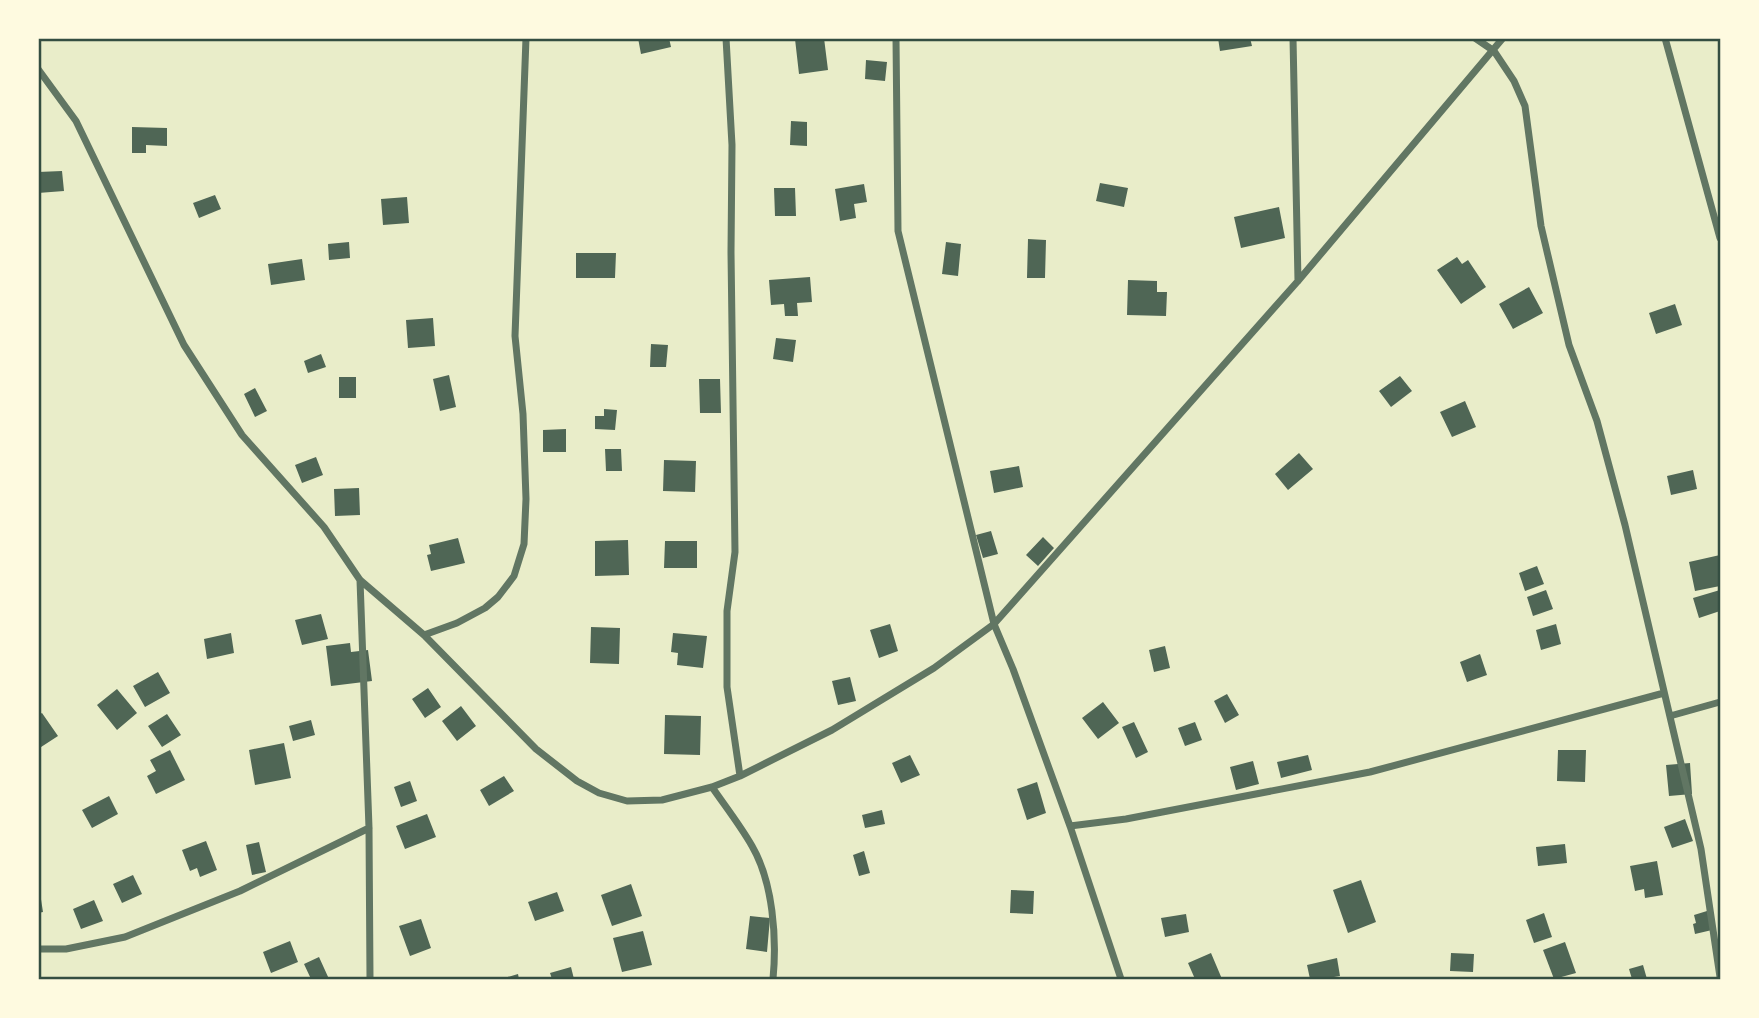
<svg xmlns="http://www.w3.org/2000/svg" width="1759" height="1018" font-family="'Sofia Sans Condensed',sans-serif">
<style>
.building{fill:#4f6655}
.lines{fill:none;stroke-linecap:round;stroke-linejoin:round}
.minor{stroke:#617663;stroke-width:7}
.neatline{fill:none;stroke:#344e41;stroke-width:2.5}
</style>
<rect width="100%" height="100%" fill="#e9edc9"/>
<path class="building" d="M638 38H669L671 47 641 54Z
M797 38H824L828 70 799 74 795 39Z
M1218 38H1250L1252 46 1220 51Z
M866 60 887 62 885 81 865 79Z
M791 121 807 122V146L790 145Z
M132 127 167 128V146L146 145V153H132Z
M62 171 64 191 38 193V172Z
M1100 183 1128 188 1124 207 1096 201Z
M864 184 867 202 854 204 856 218 840 221 835 189Z
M774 188H795L796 216H775Z
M215 195 221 209 199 218 193 203Z
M407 197 409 223 383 225 381 199Z
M1279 207 1285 238 1241 248 1234 217Z
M1028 239 1046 240 1045 278H1027Z
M349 242 350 258 329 260 328 244Z
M946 242 961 244 958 276 942 274Z
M576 253H616L615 278H576Z
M1457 257 1462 264 1468 260 1486 287 1461 304 1437 270Z
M302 259 305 280 271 285 268 264Z
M810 277 812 302 797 303 798 316H785L784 304 771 305 769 280Z
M1128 280 1157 281V292H1167L1166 316 1127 315Z
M1529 287 1543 313 1513 329 1499 304Z
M1675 304 1682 325 1656 334 1649 313Z
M433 318 435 346 408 348 406 320Z
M776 338 796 340 793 362 773 359Z
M651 344 668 345 666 367H650Z
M321 354 326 367 308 373 304 361Z
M449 375 456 407 440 411 433 379Z
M1400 376 1412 391 1391 407 1379 391Z
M339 377H356V398H339Z
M699 379H720L721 413H700Z
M255 388 267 411 255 417 244 394Z
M1465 401 1476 427 1452 437 1440 412Z
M604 409 617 410 615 430 595 429V416H604Z
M566 429V452H543V430Z
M605 449H621L622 471H606Z
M1299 453 1313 469 1288 490 1275 474Z
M316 457 323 475 302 483 295 465Z
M664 460 696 461 695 492 663 491Z
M1019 466 1023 487 994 493 990 471Z
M1693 470 1697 489 1671 495 1667 476Z
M359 488 360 515 335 516 334 489Z
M991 531 998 554 983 558 976 535Z
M1043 537 1054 548 1038 566 1026 555Z
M458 538 465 563 431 571 427 555 431 554 429 545Z
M628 540 629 575 595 576V541Z
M665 541H697V568H664Z
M1720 555V586L1695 591 1689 562Z
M1537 566 1544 584 1525 591 1519 573Z
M1546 590 1553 609 1533 616 1527 597Z
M1720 590V611L1699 618 1693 598Z
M321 614 328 639 302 645 295 620Z
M890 624 898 651 879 658 870 630Z
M1556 624 1561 644 1541 650 1536 630Z
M591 627 620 628 619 664 590 663Z
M231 633 234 653 207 659 204 639Z
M673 633 707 636 703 668 677 665 678 653 671 652Z
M350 643 351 652 368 650 372 681 331 686 326 646Z
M1165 646 1170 668 1154 672 1149 650Z
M1480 654 1487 675 1467 682 1460 662Z
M158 672 170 693 145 707 133 686Z
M850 677 856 701 838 705 832 681Z
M428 688 441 707 425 718 412 699Z
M117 689 137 713 117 730 97 705Z
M1227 694 1239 715 1225 723 1214 701Z
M1103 702 1119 723 1098 739 1082 718Z
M461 706 476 726 457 741 442 721Z
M42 713 58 736 38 749V715Z
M167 714 181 735 162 747 148 726Z
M665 715 701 716 700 755 664 754Z
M311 720 315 735 293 741 289 726Z
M1134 722 1148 752 1136 758 1122 727Z
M1195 722 1202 740 1185 746 1178 728Z
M284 743 291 778 255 785 249 750Z
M170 750 185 780 156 794 147 776 156 771 150 760Z
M1558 750H1586L1585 782 1557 781Z
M910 755 920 775 901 783 892 763Z
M1308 755 1312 770 1281 778 1277 762Z
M1253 761 1259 784 1236 790 1230 767Z
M1690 763 1692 794 1669 796 1666 765Z
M504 776 514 791 489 806 480 790Z
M410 781 417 801 401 807 394 787Z
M1037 782 1046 813 1027 820 1017 789Z
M109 796 118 814 92 828 82 810Z
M882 810 885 824 865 828 862 815Z
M427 814 436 837 405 849 396 826Z
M1685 819 1693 841 1672 848 1664 827Z
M206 841 217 870 200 877 197 868 190 871 182 850Z
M259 842 266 872 252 875 246 845Z
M1565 844 1567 863 1538 866 1536 847Z
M864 851 870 873 859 876 853 855Z
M1657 861 1663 895 1645 898 1644 889 1635 891 1630 866Z
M133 875 142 894 122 903 113 884Z
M1361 880 1376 922 1348 933 1333 890Z
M631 884 642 916 612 926 601 895Z
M1011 890 1034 891 1033 914 1010 913Z
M557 892 564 911 535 921 528 902Z
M38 893H40L43 912 38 913Z
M94 900 103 921 81 929 73 909Z
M1707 911 1712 930 1695 934 1693 924 1696 923 1694 915Z
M1544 913 1552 937 1534 943 1526 920Z
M1186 914 1189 932 1165 937 1161 918Z
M750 916 770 918 767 952 746 949Z
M421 919 431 948 410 956 399 926Z
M643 931 652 965 622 972 613 938Z
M290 941 298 962 271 973 263 952Z
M1565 942 1576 973 1554 979 1543 950Z
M1211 953 1222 979H1195L1188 963Z
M1451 953 1474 954 1473 972 1450 971Z
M319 957 329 979H311L304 964Z
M1337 958 1340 976 1322 979H1310L1307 965Z
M1643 965 1647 979H1632L1629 969Z
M571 967 574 979H552L550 973Z
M518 974 519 979H501Z"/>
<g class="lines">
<path class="minor" d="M726 38 732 145 731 252 735 552 727 611V687L740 776
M896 38 898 231 994 624 1013 669 1070 826 1121 979
M1293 38 1298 281
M1475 38 1494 51 1514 81 1525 106 1541 226 1569 345 1597 421 1625 525 1701 849 1720 977
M1665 38 1720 238
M38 69 76 121 184 345 242 435 324 527 360 580 424 635 536 749 577 781 599 793 627 801 662 800 712 787 740 776 832 730 934 668 994 624 1298 281 1503 38
M360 580 369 828 370 979
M424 635 457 623 485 608 498 597 514 576 524 544 526 499 523 414 515 336 526 38
M1670 716 1720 702
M712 787C725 806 740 825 752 846 773 882 777 938 773 979
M1070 826 1126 819 1370 772 1664 693
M38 949H66L125 937 240 891 369 828"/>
</g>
<rect width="1759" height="1018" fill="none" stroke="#fefae0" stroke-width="80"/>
<rect x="40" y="40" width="1679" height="938" class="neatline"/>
</svg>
